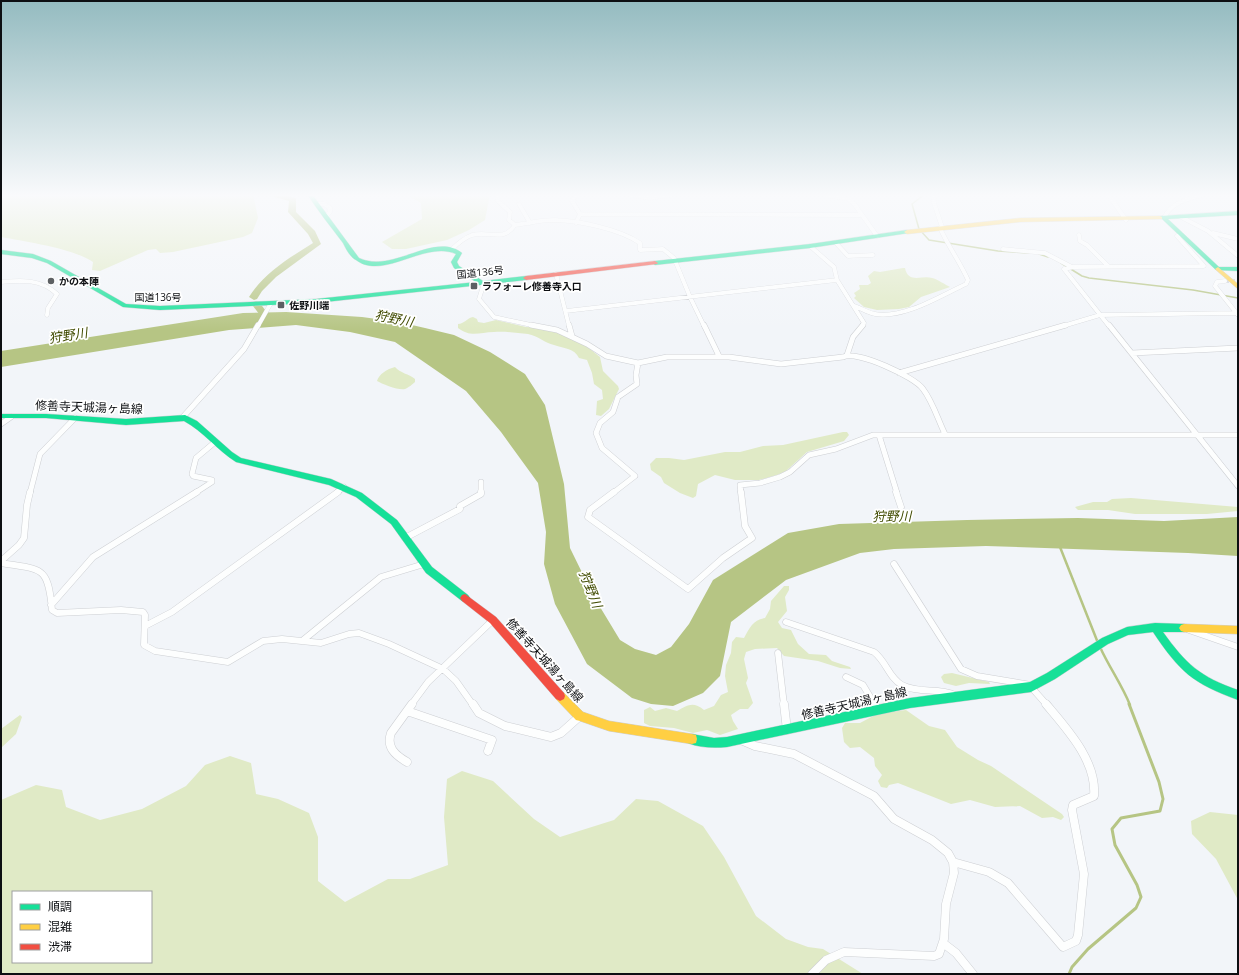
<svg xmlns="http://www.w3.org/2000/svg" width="1239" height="975" font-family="'Open Sans','Noto Sans JP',sans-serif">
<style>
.green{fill:#e0eac6;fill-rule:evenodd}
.water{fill:#b6c584}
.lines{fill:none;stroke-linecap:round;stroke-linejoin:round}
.stream-far2{stroke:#b6c584;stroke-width:1.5}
.stream-far1{stroke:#b6c584;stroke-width:2.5}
.stream{stroke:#b6c584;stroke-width:3}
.river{fill:#b6c584;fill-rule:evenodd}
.street-tunnel{stroke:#d0d2d6;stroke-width:4;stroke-dasharray:4 2;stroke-linecap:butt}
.street-far3-casing{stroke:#cdcfd3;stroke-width:4.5}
.street-far2-casing{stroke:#cdcfd3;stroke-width:6}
.street-far1-casing{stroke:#cdcfd3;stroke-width:7}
.street-casing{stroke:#cdcfd3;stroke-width:9}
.fast-casing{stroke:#cdcfd3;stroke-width:1}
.slow-casing{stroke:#cdcfd3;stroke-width:1}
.jam-casing{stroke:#cdcfd3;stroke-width:1}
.street-far3{stroke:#fdfefe;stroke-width:4}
.street-far2{stroke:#fdfefe;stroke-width:5}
.street-far1{stroke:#fdfefe;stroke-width:6}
.street{stroke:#fdfefe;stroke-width:8}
.fast{fill:#16e098;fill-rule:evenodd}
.slow{fill:#ffcf43;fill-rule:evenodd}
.jam{fill:#f24e42;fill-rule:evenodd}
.poi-dot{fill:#5d6063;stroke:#fff;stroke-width:1.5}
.labels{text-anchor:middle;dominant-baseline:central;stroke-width:3.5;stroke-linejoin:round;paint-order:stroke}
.far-street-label{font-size:10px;fill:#0d0f12;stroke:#fff}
.far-poi-label{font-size:10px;font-weight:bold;fill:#0d0f12;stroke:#fff;text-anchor:start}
.street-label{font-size:12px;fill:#0d0f12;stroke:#fff}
.water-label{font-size:13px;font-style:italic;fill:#404b00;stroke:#fff}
</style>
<rect width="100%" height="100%" fill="#f2f5f9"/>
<path class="green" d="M1 194H253L258 218 252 233 243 237 173 252 160 253 156 249 148 250 100 271 92 270 93 262C72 248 27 242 1 237Z
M405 194H490L485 220 469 230 447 240 406 249H392L382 242 422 219 421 203Z
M903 268H905C908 284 922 275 932 278 937 279 946 285 950 287L921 297 909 307 899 309 877 310 864 307 854 298 856 296 854 293 860 289 859 285H868L871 283 868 276 874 271 880 272Z
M473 317 477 319 478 322 484 323 496 320 526 327 543 328 555 331 585 345 600 357 603 371 618 386 619 389 609 409 601 416 596 415 597 401 603 399 602 390 594 384 592 373 587 360 579 358C574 348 565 349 554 345 545 343 538 336 528 334 517 333 505 331 494 332 480 332 471 338 458 328V324C464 324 467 318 473 317Z
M395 367C400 373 409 374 415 379V382C413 384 408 388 405 389 400 391 382 384 377 381 379 374 387 369 395 367Z
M843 432H847L849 435 844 441 807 452 786 471 777 475 759 480H735L715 475 698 484 696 496 693 498 680 493 664 483 661 477 651 470 650 464 656 458H669L684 460 725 452H740L763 446 783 445Z
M1131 498 1238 507V511L1207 514H1135L1108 510H1078L1075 507 1093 502H1107L1112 499Z
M784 586H789V590L785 597 787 611 778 622 782 628 791 630 798 644 809 654 826 655 832 661 850 667 851 669 840 668 818 661 784 656 777 648 755 649 746 652 744 659 748 678 746 683 753 703 748 709H740L731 715 733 721 738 729 720 735 707 730 693 733 674 728 650 726 644 723V710L650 707 655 711 666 708 677 711C688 705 693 701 704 710L714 706 721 695 728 692 725 676 726 665 731 653 732 642 736 637 744 638C750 627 753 620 765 618L770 609 771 601Z
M952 673 989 682 990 684 969 683 956 686 944 683 941 677 944 674Z
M906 710 929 726 945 730 957 747 978 760 991 766 1062 814 1064 817 1061 820 1053 817 1042 818 1020 806 995 807 970 800 951 804 898 783 889 785 887 788 881 787 878 781 882 775 875 766 874 758 860 747 850 748 844 742 842 728 845 723H860L877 714Z
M20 715 22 717 16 734 1 748V729Z
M230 756 251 763 256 794 278 799 309 813 318 837V881L345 902 388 879H410L448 865 444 817 447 779 462 771 493 781 534 819 560 837 614 820 636 799 658 801 703 826 724 857 756 916 786 939 808 947 823 949 863 974H1V800L36 785 62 790 66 807 100 820 142 809 186 786 205 765ZM13 892H151V962H13Z
M1210 812 1238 815V900L1216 859 1192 834 1191 821Z"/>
<path class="water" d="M286 312 362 317 399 322 425 328 454 335 490 352 525 374 545 405 564 484 570 548 594 597 620 640 635 649 656 655 671 647 689 624 713 580 788 533 839 524 967 520 1078 518 1164 521 1238 517V556L1188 553 986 546 894 549 860 553 786 580 731 622 720 676 703 693 673 706 651 704 632 698 587 664 555 604 544 564 546 532 538 483 501 432 466 391 395 342 350 332 296 325 229 330 1 367V351L243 313Z"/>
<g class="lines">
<path class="stream-far2" d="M925 194 912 204 919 229 929 240 998 251 1029 253
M1039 254 1048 257
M1061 263 1082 276 1089 278 1193 290 1238 298"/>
<path class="stream-far1" d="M1060 547 1098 643
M1100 647C1109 667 1122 685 1130 705"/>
<path class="stream" d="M1069 974 1072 967 1088 949 1136 908 1141 897 1137 885 1115 845 1112 829 1121 818 1160 811 1163 799 1159 782 1129 704"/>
<path class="river" d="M264 194H277L296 198V212L315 231 321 244 276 277 262 291 257 299 254 300 249 297C264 273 289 258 313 243L308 234 288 212 289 201Z
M256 301 259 302 272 319 274 321 272 323H266L253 306 251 304 253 302Z"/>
<path class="street-tunnel" d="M1225 281H1238"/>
<defs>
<path id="street-far3" d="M497 194 498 201 510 212 509 220 515 225C528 223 541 220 555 220 580 221 619 229 640 243V250L663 249 674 258 690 297 704 326
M625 194 650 198 678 194
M818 194 849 199 855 205 877 236
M934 194V203L942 227
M1108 194 1126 220
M317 204H324L330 208V212L326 216
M519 204 530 223
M580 214 860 215
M1181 217 1208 231 1238 256
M1164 218C1171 202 1190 198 1206 194
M576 223 580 214 572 201 577 194
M1213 233 1238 239
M1079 235 1080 241 1087 245 1108 266
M836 243 848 256 873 255
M810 246 834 267 837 280 864 323 862 326
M1003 249 1045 253 1072 267
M451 250C457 244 464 238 472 235 489 230 503 243 515 225
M556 274 569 326
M1225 281 1217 282 1215 286 1238 315
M1 282C22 280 41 279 57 294L48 308 47 315
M481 282 483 286 479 299 494 317 536 326
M854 306C861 308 868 313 875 314 904 319 940 296 966 284L968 280C960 262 948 246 940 228
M566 311 837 280
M258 326 271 303
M1063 326 1100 315 1236 313
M1109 326 1064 269 1073 267 1204 266 1177 236 1181 234"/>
<path id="street-far2" d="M531 325 557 330 587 344 606 356 638 363 667 357H729L781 364 843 357C857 350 915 377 923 389 933 402 938 420 945 434
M569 325 572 336
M704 325 719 356
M1109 325 1238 486
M1132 353 1238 348
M847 355 853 337 863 325
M899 373 1066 325
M182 418 244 349 258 325
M1 424 11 417
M879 435 897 493
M481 482V493
M30 493 40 454 75 418
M195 493 212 482V480L193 476 192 474 196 458 215 442
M336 493 344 487
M613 493 635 476 602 448 596 433 600 423 613 412 618 397 637 384 636 375 638 363
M741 493 740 485 760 483 780 477 790 472 809 455 836 449 873 435H1238"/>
<path id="street-far1" d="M614 492 590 510 588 517 688 589 723 558 752 538 745 526 741 492
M896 492 901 507
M405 538 460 509V506L481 494V492
M1 561 19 545 24 538 27 505 30 492
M1 563C42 570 48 565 52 610L57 613 121 610 143 612 145 615 144 645 155 651 228 662 263 641 282 639 321 643 349 634 359 633 389 644 443 669 456 681 473 705
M894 564 961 669 977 676 1031 685
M51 605 93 557 197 492
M786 622 874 652C886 661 889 678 902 685 919 694 940 687 957 696
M145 626 172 612 338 492
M1189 630 1238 647
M302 641 381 577 424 564
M778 653 784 705
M846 677 863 685 875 705
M1031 687 1047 705
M411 705 428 682 493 620"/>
<path id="street" d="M473 704 479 713 505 726 551 737 561 733 580 716
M784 704 787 730
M874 704 878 710
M407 711 492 740 488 751
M741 740 755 746 794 754 874 796 894 819 932 840 948 853 953 862 954 873 946 904 944 939 939 954 934 956 844 952 826 960 812 974
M407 762C395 755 386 747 391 733L412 704
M953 862 989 872 1008 883 1063 947 1076 941 1078 935 1084 874 1072 810 1073 805 1094 796C1097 761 1067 729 1046 704
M943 943 956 953 973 974"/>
<path id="fast" d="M307 194H312L359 258C393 274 434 231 462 253L457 262 459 266 483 281 526 276 529 278 526 280 316 303 160 310 123 307 47 263 32 258 1 254V250L33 254 51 261 126 304 160 306 316 299 476 282 454 268 451 262 456 254C425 240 383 281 356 260 350 257 346 249 343 243 331 227 318 211 307 194Z
M1238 211V215L1168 219 1219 267H1238V271L1216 270 1162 219 1157 218 1160 216Z
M907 230 909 231V233L810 248 655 265 652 263 655 261 810 244Z
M1 414H46L126 419 185 415 197 421 232 452 241 458 331 479 362 493 397 520 432 567 468 595 470 598 468 601 465 602 462 601 426 573 391 524 356 497 329 485 236 462C217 450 203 431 184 421L126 425 46 418H1Z
M1155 623 1184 624 1187 625 1189 628 1187 631 1184 632H1163C1186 664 1200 677 1238 690V700C1192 683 1180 672 1153 632L1128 635 1108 644 1055 679 1031 692 910 708 727 747C714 748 700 748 688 743L687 739 688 735 692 734 714 738 727 737 910 698 1030 682 1047 673 1102 638 1127 627Z"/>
<path id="slow" d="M1160 216 1162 217V219L1020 222 907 234 904 232 907 230 1020 218Z
M1218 267 1238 284V289L1216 270 1215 269Z
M1184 624 1238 626V634L1184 632 1181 631 1179 628 1181 625Z
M560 691 564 693 583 712 609 721 692 734 696 735 697 739 696 743 692 744 609 731 580 721 576 720 556 699 555 696 556 693Z"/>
<path id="jam" d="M655 261 658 263 657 264 526 280 523 278 526 276Z
M465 594 496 617 564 693 565 696 564 699 560 701 556 699 490 623 462 601 460 598 462 595Z"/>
</defs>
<use href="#street-far3" class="street-far3-casing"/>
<use href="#street-far2" class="street-far2-casing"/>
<use href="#street-far1" class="street-far1-casing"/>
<use href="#street" class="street-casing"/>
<use href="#fast" class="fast-casing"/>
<use href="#slow" class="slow-casing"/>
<use href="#jam" class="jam-casing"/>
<use href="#street-far3" class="street-far3"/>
<use href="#street-far2" class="street-far2"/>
<use href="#street-far1" class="street-far1"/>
<use href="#street" class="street"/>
<use href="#fast" class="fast"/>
<use href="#slow" class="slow"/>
<use href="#jam" class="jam"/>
</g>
<linearGradient id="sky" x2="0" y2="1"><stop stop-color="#94bbc0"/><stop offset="0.59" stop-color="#f9fafc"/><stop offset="1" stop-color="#f9fafc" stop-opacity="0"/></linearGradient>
<rect width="1239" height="331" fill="url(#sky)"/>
<g class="poi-dot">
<circle cx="51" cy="281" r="4"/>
<rect x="470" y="282" width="8" height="8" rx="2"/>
<rect x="277" y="301" width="8" height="8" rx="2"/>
</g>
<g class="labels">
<g class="far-street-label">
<text transform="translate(480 272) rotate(-6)">国道136号</text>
<text x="158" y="297">国道136号</text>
</g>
<g class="far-poi-label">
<text x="59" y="281">かの本陣</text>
<text x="482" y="286">ラフォーレ修善寺入口</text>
<text x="289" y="305">佐野川端</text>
</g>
<g class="street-label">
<text transform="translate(89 407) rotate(2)">修善寺天城湯ヶ島線</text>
<text transform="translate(545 660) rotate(48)">修善寺天城湯ヶ島線</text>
<text transform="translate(854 703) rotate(-13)">修善寺天城湯ヶ島線</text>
</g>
<g class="water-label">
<text transform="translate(394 318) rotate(11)">狩野川</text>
<text transform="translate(68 335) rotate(-9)">狩野川</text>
<text transform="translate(892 516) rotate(-1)">狩野川</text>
<text transform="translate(591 589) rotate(68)">狩野川</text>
</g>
</g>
<rect width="1239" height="975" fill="none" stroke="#0d0f12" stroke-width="4"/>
<rect x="12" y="891" width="140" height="72" fill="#ffffff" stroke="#9e9fa0"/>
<rect x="20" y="904" width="20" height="6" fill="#16e098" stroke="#9e9fa0"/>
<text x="48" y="911" font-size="12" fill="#0d0f12">順調</text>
<rect x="20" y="924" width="20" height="6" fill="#ffcf43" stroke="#9e9fa0"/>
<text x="48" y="931" font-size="12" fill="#0d0f12">混雑</text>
<rect x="20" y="944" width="20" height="6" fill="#f24e42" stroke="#9e9fa0"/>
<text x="48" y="951" font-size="12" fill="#0d0f12">渋滞</text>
</svg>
